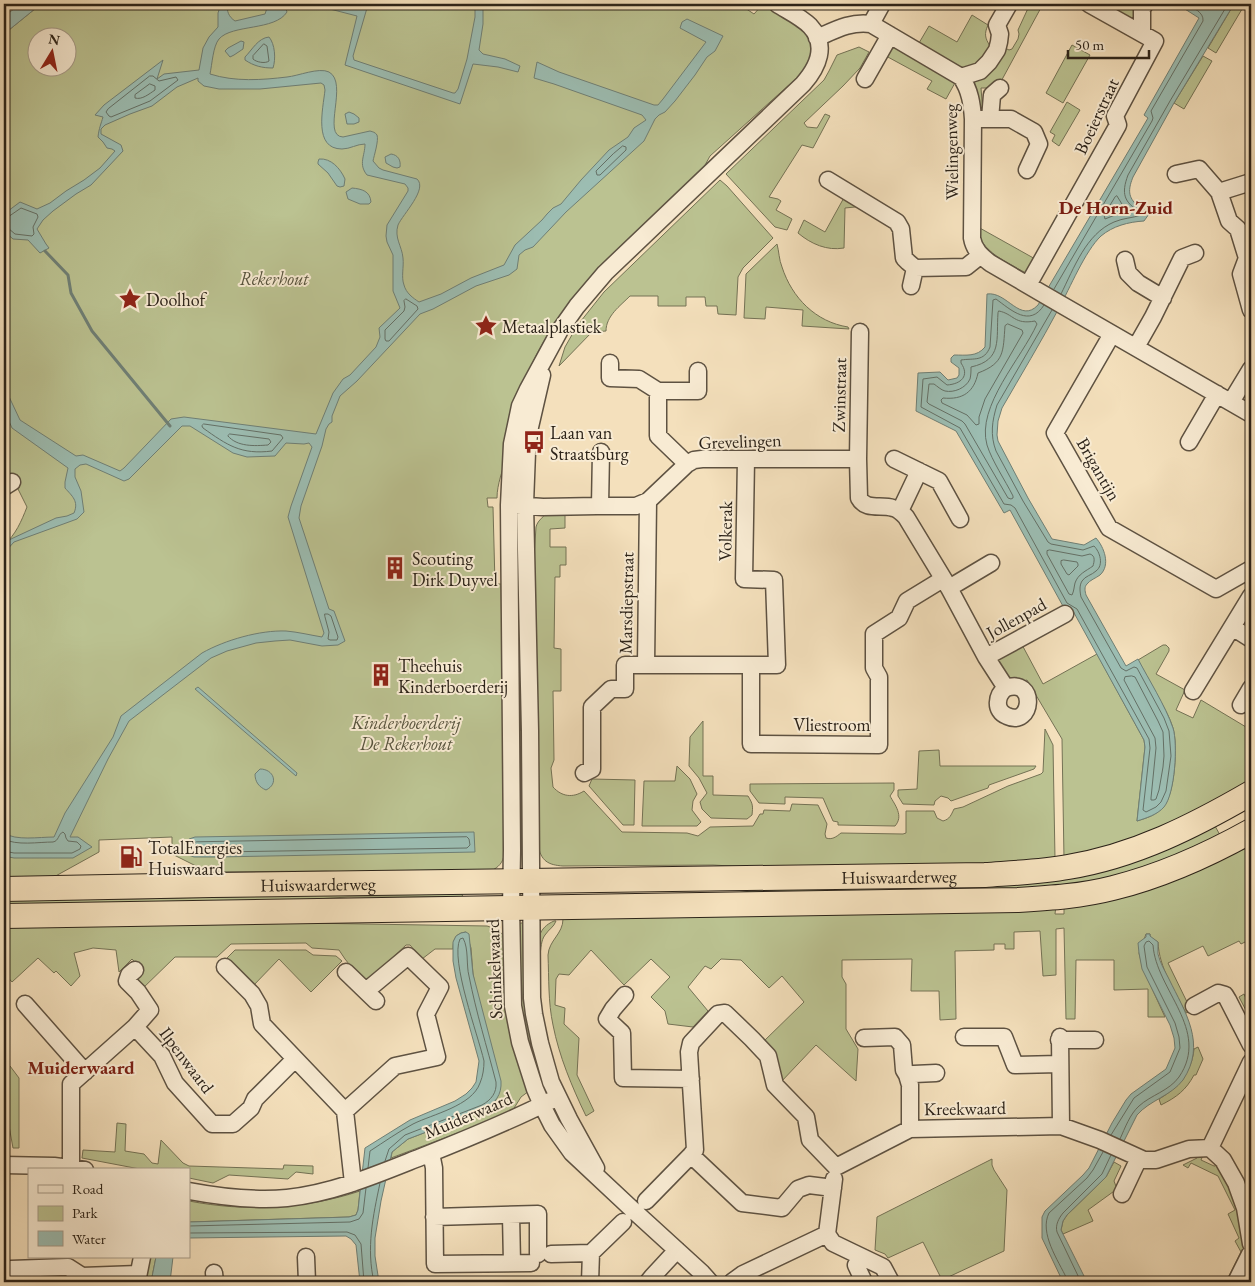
<svg xmlns="http://www.w3.org/2000/svg" width="1255" height="1286" font-family="'EB Garamond',serif">
<style>
.green{fill:#bbc291;stroke:#747255;fill-rule:evenodd}
.water{fill:#9cbdb2;stroke:#6f7f75}
.lines{fill:none;stroke-linecap:round;stroke-linejoin:round}
.shore{stroke:#647066;stroke-width:1}
.stream{stroke:#6f7f75;stroke-width:3}
.minor-casing{stroke:#5e5242;stroke-width:19}
.highway-casing{stroke:#2c2319;stroke-width:26}
.minor{stroke:#f8ebd3;stroke-width:16}
.highway{stroke:#f4e0bc;stroke-width:24}
.labels{text-anchor:middle;dominant-baseline:central;stroke-width:4;stroke-linejoin:round;paint-order:stroke}
.street-label{font-size:18px;fill:#2c2319;stroke:#f8ebd3}
.park-label{font-size:18px;font-style:italic;fill:#57533d;stroke:#f8ebd3}
.poi-label{font-size:18px;fill:#2c2319;stroke:#f8ebd3;text-anchor:start}
.neighbourhood-label{font-size:19px;font-weight:bold;fill:#7a1f14;stroke:#f8ebd3}
</style>
<rect width="100%" height="100%" fill="#f4e0bc"/>
<filter id="stains"><feTurbulence type="fractalNoise" baseFrequency=".004" numOctaves="4"/><feColorMatrix values="0 0 0 0 .2 0 0 0 0 .09 0 0 0 0 .02 0 0 0 .5 -.17"/></filter>
<radialGradient id="worn" r=".72"><stop offset=".6" stop-color="#630" stop-opacity="0"/><stop offset="1" stop-color="#630" stop-opacity=".3"/></radialGradient>
<path class="green" d="M41 4H747L745 8 754 14 763 4C791 21 831 37 800 75L710 156 704 167 591 277C557 315 532 355 516 404 510 421 509 440 506 457 503 470 497 484 497 498H487L488 507H493L495 584H501L505 838C504 853 507 863 491 871L346 872 326 871 208 872 172 854V837L99 840V852L52 878H4V545C16 534 21 522 27 507L11 475 4 464V34ZM38 38H68V68H38Z
M1030 4H1043L998 87 992 88H981L983 114 979 115 971 79 1005 48 1009 50 1012 49 1018 39 1019 34 1018 30Z
M1104 4H1141L1137 23Z
M1234 4H1245L1216 53 1208 48Z
M972 15 988 25C984 34 985 38 990 46L981 62 968 69 958 68 919 43 929 26 957 42Z
M892 41 956 81 946 99 927 89 932 81 886 56Z
M1072 45 1090 55 1063 103 1046 93Z
M859 47 869 52 860 68 843 86 804 123 807 127 817 128 825 114 830 116 813 148 802 145 769 197 778 199 781 201 776 210 792 219 787 230 775 227 726 174 824 80 829 71 837 55Z
M1203 56 1212 61 1184 109 1174 103Z
M1067 102 1080 110 1059 146 1052 141 1055 135 1050 132Z
M720 180 727 186 773 238 743 268 738 277 736 315 718 314 717 306H706L705 297H686V306H658V296H630C620 306 606 316 606 331L592 332 559 366 565 347 577 326 604 292Z
M846 194 865 206 845 208 844 248C827 251 811 244 798 233L804 220 825 232Z
M978 227 1037 260 1029 275C1010 263 978 252 978 227Z
M777 244C779 251 779 260 782 267 792 298 816 322 848 327L849 329 802 326 803 310 766 307 765 319 744 318 746 274Z
M565 509V528L550 529V547H566V565H560V577H555L554 648 561 649V691H553L554 760 551 768 553 787C562 797 573 798 584 791L622 832 687 833 698 836 710 827 753 826 760 814H763L764 810 790 811 792 804 818 805 827 824 825 834 826 838C832 840 836 837 841 833L903 834 906 833V811H934L937 818 943 821C950 819 951 815 954 809L963 807 1008 786 1041 774 1043 772 1045 729 1053 745 1055 859 1037 862 765 868 713 865 563 866C548 865 541 861 538 845L534 558 536 527C538 519 545 517 548 510Z
M1020 641 1043 684 1097 654 1144 740 1145 747 1137 821C1147 818 1157 815 1164 806 1175 793 1178 744 1173 728 1170 718 1165 709 1160 700 1153 687 1145 673 1138 660L1163 645H1166L1169 648V651L1156 674 1185 690 1176 710 1193 718 1201 700 1251 730V783L1149 835 1064 859 1062 739 1027 680 1016 683 1010 682 994 655Z
M703 721V776H713V795L748 796C753 804 753 806 752 815L747 819 711 818 702 809 700 802 707 793 699 778 689 766 690 737Z
M939 750 940 766H1036L1034 769 989 785 988 788 951 801 948 798 941 796 935 801 934 805 903 804 898 796V790L917 789 919 751Z
M677 766 690 779 697 794 693 801 692 810 701 822 697 826H642L644 781H675Z
M592 779 635 780 634 825H623L589 786Z
M894 783V790L890 796C895 805 904 816 895 826L838 825V822L833 821 823 798 785 797V804L759 803 750 791V784Z
M1215 826 1220 835 1169 860 1096 881 1055 888 714 896 758 890 790 889 951 885Z
M1244 849 1251 851V944L1249 940 1241 944 1239 941 1208 956 1203 946 1168 963 1188 1004 1193 1010 1186 1013C1175 991 1159 968 1158 942L1150 937V934H1146L1139 953 1143 969 1165 1017H1148V989L1114 990V960H1076L1075 1019H1066L1064 928 1056 929V975L1043 976 1040 931 1014 932V949H1005V944H994V950L955 951 956 1019 940 1020 939 991H911L912 959 842 960V977L846 984V1029L858 1049 856 1081 816 1045 780 1083 763 1042 804 1002 782 976 769 988 741 960 721 959 711 969 705 966 688 987 708 1011 693 1027 668 1024 665 1011 651 997 670 977 651 959 624 985 591 950 569 975 559 974 556 979 555 1005 565 1008 564 1024 579 1038 577 1075 594 1111 586 1116C572 1087 559 1056 553 1025 548 1002 549 978 548 955 549 940 563 934 563 919L1056 905 1055 914H1064V904L1200 868Z
M461 892 463 897H348L250 903 4 908V900L132 899Z
M554 921H556C554 927 549 929 545 935 541 940 541 949 540 955 537 940 538 928 554 921Z
M4 922 303 923 487 926C494 928 499 930 504 936L529 1091 521 1097 511 1113 391 1158 392 1152 408 1139 484 1110 491 1105 496 1100 473 974 471 948 466 932C455 933 453 940 453 949H435L422 959 410 945H406L365 984 345 959 339 950 312 948 306 943 231 944 217 957H175L140 991 130 980 142 970 132 959 119 972 116 950 93 948 74 953 80 976 71 986 56 971 54 973 38 958 12 982 4 973Z
M521 923H524L547 1082 540 1085 522 1027 519 924Z
M235 950H306L313 955 336 956 342 961 311 992 279 959 252 987 225 960Z
M1244 994 1251 1009V1020L1239 997Z
M1198 1047 1203 1059 1196 1075H1194C1186 1090 1177 1097 1161 1105L1159 1099C1178 1088 1192 1071 1194 1049Z
M4 1060 10 1066 19 1078V1148H13L4 1098Z
M117 1123 126 1124 125 1151 144 1154 152 1163 158 1164 161 1140 183 1163 189 1166 283 1169 284 1165 313 1166V1174L296 1172 288 1179 229 1175 213 1183 189 1178V1170H145L82 1158 83 1150 115 1152Z
M1194 1150 1204 1153 1201 1160 1214 1166H1215L1218 1160 1238 1200 1248 1244 1231 1282H1226L1241 1252 1235 1241 1239 1238 1228 1214 1235 1210 1218 1176 1191 1163 1188 1168 1183 1165 1197 1158Z
M992 1159V1165L994 1170 1007 1190 1004 1251 942 1280 923 1242 888 1258 885 1254 875 1250 877 1217Z
M1114 1162 1121 1166 1114 1181 1117 1189 1088 1210 1093 1221 1063 1234 1061 1230 1063 1221 1067 1215 1106 1177Z
M360 1191 358 1210 356 1215 349 1217 189 1222V1201C245 1212 306 1209 360 1191Z
M143 1257H156L151 1282H137Z"/>
<path class="water" d="M20 4H41L4 34V10L10 12Z
M221 4H228C226 11 229 17 235 21L265 14 267 8 264 5 259 4H284L287 12C275 31 232 24 219 39 213 46 212 65 210 74 235 82 262 80 287 77 298 76 319 67 329 72 349 83 321 136 343 137L370 131C373 132 375 132 377 135 379 140 374 156 373 161L379 168 383 170 417 179C428 189 403 214 398 225 394 238 402 246 403 258 404 267 401 277 404 285 406 293 413 298 419 302L441 294 471 278 504 265 515 245 542 220 547 214 553 208 561 204 581 180 609 150 628 137 634 128 646 120 642 115 554 84 534 78 537 62 559 72 654 105H658L663 99 706 42 680 28 682 22 687 19 723 36 715 51 707 57 695 75 675 101 665 112 659 115 655 119 644 141 566 212 533 247 525 250 519 255 517 269 509 275 476 286 433 309 420 314 357 381 340 396 332 416V422L329 424 326 429 322 446 301 506 299 518 329 609 334 611 345 641 338 645 322 646 290 640 275 641 256 643 227 651 211 658 129 721 108 759 70 837H78L92 847 73 858H14L4 856V833C16 841 39 837 54 837L65 813 113 737 121 716 202 653C225 640 260 630 286 631 298 632 310 635 322 637L324 633 288 517 291 506 312 447 309 443 304 444 286 443 275 456 247 457 233 453 190 426H182L129 479 124 481 86 464 80 465 75 469V477L81 491 84 512 77 519 14 542 4 553V545L11 539 56 518 67 516 74 513C79 501 72 496 65 488V482L68 468 12 428 4 410V386L20 420 76 456 83 455 120 471 124 468 171 419 184 417 316 434 333 393 343 379 350 375 376 347 380 337 379 328 400 308 393 291V255L387 242 386 236 387 225 408 191V188L405 184 367 175C358 164 365 156 365 144 357 144 350 149 342 149 313 149 323 109 325 90L324 85 321 83 260 89H219L204 86 198 81V78L177 87 152 106 130 114 105 125 101 129V134L121 145 123 151 91 185 76 194 53 211 43 220 37 229 46 244 49 248 40 253 28 240 13 239 4 231V214L20 202 37 209 50 203 66 191 84 180 100 168 115 151 112 149 107 148 103 142 98 137C99 128 101 124 103 117L95 115 104 105 163 60 157 79 164 74 199 70 203 48 209 37 218 27V13Z
M321 4H364L367 8 353 56 354 60 453 93H455L458 89 467 59 475 17V10L470 4H483V24L479 50 483 54 505 59 520 66 518 72 498 67 473 64 460 104 345 65 357 16 326 8Z
M1177 4H1234L1174 103 1133 177C1129 187 1127 196 1136 204 1140 207 1146 209 1149 214L1144 221C1128 222 1113 226 1101 236 1085 251 1070 288 1059 308 1041 342 1021 375 1002 408L998 421 997 435 998 441 1028 498 1052 539 1084 545 1096 538C1104 547 1111 565 1100 575 1096 578 1090 580 1087 584 1084 587 1085 591 1086 595L1126 666 1138 659C1149 680 1165 705 1173 728 1178 744 1175 794 1164 807 1157 815 1146 818 1137 821L1145 747 1144 740 1073 611 1064 608 1010 510 1004 513 956 431 916 411 918 373 940 372 948 380 957 378 959 375V368L951 362V358L954 355C966 355 977 357 985 347L987 294C1007 291 1020 324 1038 305L1148 118 1144 115 1199 18Z
M269 37C275 44 276 59 273 68 262 68 254 66 245 60V57C252 50 258 38 269 37Z
M241 41 244 42 243 49 234 55 230 57 225 51 228 48Z
M349 112 354 114 359 118V122L354 124H347L345 114Z
M391 154C398 155 401 160 400 167L397 168 393 167 386 163 385 157Z
M319 159C331 158 340 168 345 179L344 186 340 187 337 186 328 173 318 164V162Z
M352 188C362 189 370 191 371 202L369 204H360L348 199 346 192Z
M198 687 297 773 296 776 195 689Z
M260 769C274 769 279 784 266 790 259 787 255 782 255 774Z
M474 832 475 852 218 857H194L181 852 180 849 189 839 195 837Z
M466 932 469 934 473 974 501 1081C502 1095 495 1103 484 1110L408 1139 392 1152 381 1201 375 1238V1256L379 1282H360L356 1245 351 1239 346 1236 189 1238V1222L349 1217 356 1215 358 1210 365 1148 410 1120 455 1101 466 1094 472 1088 476 1082 479 1061 456 978 453 961V942L456 936 461 933Z
M1146 934H1150V936L1158 942C1158 946 1158 950 1158 954 1160 963 1165 971 1169 979 1185 1012 1207 1044 1183 1080 1171 1096 1150 1100 1137 1115L1106 1177 1067 1215 1063 1221 1061 1230 1087 1282H1063L1042 1238V1217L1045 1211 1083 1175 1089 1168 1112 1123 1126 1100 1131 1094 1166 1069 1175 1048 1174 1038 1170 1025 1142 969 1139 953 1138 943 1146 937Z
M156 1257H173L170 1282H151Z"/>
<g class="lines">
<path class="shore" d="M264 44 267 46 269 61C265 64 256 62 253 59V56Z
M150 76H153L159 81 176 77 178 80 150 101 111 117 109 116 106 112 108 109Z
M150 84 155 86V90C149 94 142 100 135 98V95Z
M623 146 626 147V150L600 175H597L596 171 613 154Z
M1117 196 1125 209V211L1105 219 1104 215 1115 197Z
M4 217H8L21 208 37 214 38 217 33 227 34 234 32 236 15 234 8 228H4
M1054 289 1152 121 1153 118 1151 111 1203 21C1204 12 1193 8 1186 4
M1061 294C1074 268 1086 234 1114 222 1123 218 1133 218 1141 215L1140 212C1124 202 1121 194 1128 175L1170 101 1228 4
M406 299 417 306 418 309 389 341H386L385 339V330L404 311 405 307 404 301Z
M1044 305C1030 328 1011 310 996 299L993 300 990 347C984 362 974 358 961 360V363C970 376 961 384 947 385L937 377 923 379 921 407 960 428 1004 504 1011 505 1015 508 1067 603 1077 609 1149 739 1150 748 1143 810 1146 812 1156 807 1161 802 1166 791 1171 756 1169 731 1164 718 1137 668 1134 667 1126 671 1121 668 1081 597C1080 592 1079 586 1082 581 1085 576 1092 575 1096 571 1104 565 1100 552 1094 546L1083 550 1051 544 1048 542 1023 501 996 451C990 435 992 421 997 405L1052 310
M999 311C1014 314 1014 325 1035 321L1037 324C1022 358 976 406 987 445 992 461 1005 480 1013 496V498L1011 499 1008 498 965 424 962 421 929 404 927 402 929 384H934C937 386 941 390 945 391 954 393 966 388 970 379 971 375 971 371 971 367 1003 360 996 339 998 313Z
M1008 324 1022 330 1023 333 985 399 979 417V424L976 425 967 415 942 403 941 400 943 398C963 400 974 392 978 373 1005 363 1003 351 1005 326Z
M204 424 281 435 283 438 272 451C241 455 227 445 203 428L202 426Z
M230 434 269 439 271 442 268 445C255 446 237 447 228 436Z
M1050 550 1082 556 1090 554C1096 556 1094 562 1093 566 1086 571 1078 574 1075 583 1074 587 1074 591 1072 595L1069 594 1047 554V551Z
M1064 560 1077 562 1078 564V566L1069 575 1067 574 1061 564V561Z
M325 614H328L331 616 338 637 337 640H330L328 639 329 632 325 617Z
M1132 676 1135 677 1158 721 1163 732 1164 756 1163 767 1159 790 1156 799 1154 800H1151V798L1156 748 1155 738 1124 680 1125 677Z
M467 837 469 839 470 845 467 848 218 852C209 852 196 854 189 848L192 844 196 842Z
M4 839C16 846 39 842 53 842 59 841 58 834 63 832L65 834 66 838 68 841 77 842 81 846 80 849 72 853H14L4 851
M1111 1135 1134 1098 1170 1072 1180 1048 1179 1037 1175 1023 1147 967 1144 946 1146 942 1149 941 1153 945C1156 990 1211 1030 1179 1077 1169 1091 1151 1095 1139 1106 1130 1114 1125 1128 1120 1139
M368 1168 370 1151C384 1142 398 1132 413 1124 433 1114 472 1106 480 1083 483 1076 484 1068 484 1061 478 1035 450 960 460 939L463 938C469 949 466 965 469 976 476 1012 487 1047 496 1082 497 1093 491 1100 482 1105L405 1135 389 1149 385 1161
M189 1226 350 1222 359 1219 363 1213 366 1188
M189 1233 347 1232 355 1235 361 1244 364 1282
M374 1282C366 1248 373 1216 380 1183
M1067 1282V1279C1058 1260 1039 1233 1049 1213L1087 1178 1093 1170 1103 1152
M1081 1282 1057 1232C1055 1225 1059 1218 1063 1213L1102 1174 1111 1155"/>
<path class="stream" d="M45 251 68 275 71 293 92 331 170 426"/>
<defs>
<path id="minor" d="M871 24 882 4
M1142 33V9L1145 4
M817 38C835 30 851 21 871 24L961 77C970 90 972 104 973 119L972 238C974 250 981 256 990 263L1062 305 1251 414
M961 77 980 71 989 62 997 50 999 42 1000 34 997 25 1009 4
M865 79 890 35
M973 119H1011L1034 132 1039 144 1027 170
M990 119 992 95 1000 88
M1176 174 1199 169 1219 192 1229 221 1238 229 1247 258 1241 274 1251 310
M828 180 897 222 901 229 904 258 908 262 915 268 966 267 981 255
M1219 192 1251 182
M1125 260 1128 273 1138 283 1163 298
M1028 285 1118 125 1115 116 1155 41 1089 4
M911 286 915 268
M1112 334 1055 433 1109 528 1216 589 1251 569
M1136 347 1153 317 1182 258 1195 253
M610 363V378L639 379 658 391V436L687 464
M542 375 530 427 527 452 525 504 530 731 532 998 534 1014 540 1043 551 1082 569 1119 596 1168
M658 391H698V371
M1231 402 1251 369
M1189 442 1217 394
M858 459 860 332
M894 459 939 481 960 519
M4 487 12 482
M648 501 646 665H777L774 580 744 579 746 459
M514 505 543 507 597 506H636L648 501 687 464 694 460 702 459H858L859 498C866 511 881 504 893 508 898 509 902 513 906 517L949 588 986 657 1006 688C996 695 994 711 1007 716 1033 728 1037 677 1006 688
M600 506 601 452
M900 511 919 471
M949 588 991 563
M1232 627 1251 639
M986 657 1065 614
M751 665V744L879 745V677L874 668V634L899 618 907 601 943 579
M1193 691 1251 596
M1241 705 1251 688
M584 773 592 769V707L611 689H625V665H646
M225 967 252 994 259 1006 262 1024 345 1111 353 1183
M346 972 376 1001
M625 995 613 1009 607 1019 622 1033 623 1078 691 1079
M25 1004 85 1072
M1194 1006 1218 993 1225 995 1228 1000 1251 1045
M135 1027 162 1056 175 1083 212 1124H233L251 1108 255 1099 295 1059
M964 1037H1004L1015 1065 1059 1064
M1060 1037 1061 1126
M864 1038 895 1037 902 1045 904 1070 907 1075 910 1085V1129
M1059 1040H1095
M1251 1062 1210 1148 1223 1160 1236 1183 1245 1208 1251 1244
M907 1075 914 1074 936 1073
M345 1111 395 1066 437 1057 426 1014 440 987 408 956 366 991
M431 1153 434 1168 435 1264 531 1263
M691 1155 742 1203 782 1208 798 1189 809 1185 833 1188
M4 1165 54 1166 85 1170
M836 1167 910 1129 1061 1126 1100 1140 1144 1160H1156L1189 1149 1210 1148
M71 1168V1084L135 1027 150 1010 138 992 127 981 129 975 135 970
M189 1191C221 1197 254 1201 287 1198 334 1193 378 1174 421 1157 464 1140 508 1122 550 1101
M1122 1194 1139 1158
M646 1201 691 1155 695 1150 689 1052 691 1043 718 1014 725 1013 752 1039 768 1056 775 1085 806 1117 810 1140 836 1167
M511 1215 512 1263
M434 1217 538 1214V1254
M827 1234 833 1243 883 1267 891 1282
M827 1234 834 1179
M551 1254 591 1253 623 1222
M306 1257 307 1282
M856 1265 864 1282
M11 1269 68 1267 82 1276 138 1274
M214 1273 215 1282
M137 1282 142 1257
M590 1282 591 1253
M648 1282 652 1277 677 1250
M710 1282 702 1273 634 1211 572 1153 552 1125 542 1105 535 1089 520 1042 513 1006 511 908 512 850 509 505 512 444 520 406 528 389 560 330 577 306 605 273 803 84C818 67 828 45 810 26 801 17 788 11 777 4
M732 1282 743 1274 827 1234
M1236 1282 1250 1254"/>
<g id="highway">
<path id="s1" d="M4 889 212 885 985 875C1013 873 1041 872 1068 867 1135 856 1194 826 1251 793"/>
<path d="M4 916 1018 900C1050 898 1082 896 1113 888 1161 876 1208 855 1251 831"/>
</g>
</defs>
<use href="#minor" class="minor-casing"/>
<use href="#highway" class="highway-casing"/>
<use href="#minor" class="minor"/>
<use href="#highway" class="highway"/>
</g>
<defs>
<symbol id="sight-bare" viewBox="-9 -9 18 18"><path d="M0-6L1.8-2.2L6-1.7L2.9 1.2L3.7 5.4L0 3.3L-3.7 5.4L-2.9 1.2L-6-1.7L-1.8-2.2Z" fill="#8f2418" stroke="#f8ebd3" stroke-width="2.5" paint-order="stroke"/></symbol>
<symbol id="bus-bare" viewBox="-9 -9 18 18"><path d="M-5-6H5V4H4V6H2V4H-2V6H-4V4H-5ZM-3.5-4V0h7V-4ZM-3.5 1.2v1.5H-2V1.2ZM2 1.2v1.5H3.5V1.2Z" fill="#8f2418" stroke="#f8ebd3" stroke-width="2.5" paint-order="stroke"/></symbol>
<symbol id="building-bare" viewBox="-9 -9 18 18"><path d="M-4-6H4V6H1V3H-1V6H-4ZM-2.5-4.3h1.7v1.8h-1.7ZM.8-4.3h1.7v1.8H.8ZM-2.5-1h1.7V.8h-1.7ZM.8-1h1.7V.8H.8Z" fill="#8f2418" stroke="#f8ebd3" stroke-width="2.5" paint-order="stroke"/></symbol>
<symbol id="fuel-bare" viewBox="-9 -9 18 18"><path d="M-5.5-6h7V0h2V4h1.3V-2.5L3-4.5l.8-.8L6-3V5H2.5V1h-1V6h-7ZM-4.2-4.7v3.2H.2V-4.7Z" fill="#8f2418" stroke="#f8ebd3" stroke-width="2.5" paint-order="stroke"/></symbol>
</defs>
<g fill-rule="evenodd">
<use href="#sight-bare" x="114" y="283" width="32" height="32"/>
<use href="#sight-bare" x="470" y="310" width="32" height="32"/>
<use href="#bus-bare" x="518" y="426" width="32" height="32"/>
<use href="#building-bare" x="379" y="552" width="32" height="32"/>
<use href="#building-bare" x="365" y="659" width="32" height="32"/>
<use href="#fuel-bare" x="115" y="841" width="32" height="32"/>
</g>
<g class="labels">
<g class="street-label">
<text transform="translate(1096 116) rotate(-65)">Boeierstraat</text>
<text transform="translate(951 152) rotate(-91)">Wielingenweg</text>
<text transform="translate(839 395) rotate(-89)">Zwinstraat</text>
<text transform="translate(740 441) rotate(-2)">Grevelingen</text>
<text transform="translate(1099 469) rotate(60)">Brigantijn</text>
<text transform="translate(725 531) rotate(-89)">Volkerak</text>
<text transform="translate(626 603) rotate(-89)">Marsdiepstraat</text>
<text transform="translate(1016 618) rotate(-29)">Jollenpad</text>
<text x="832" y="724">Vliestroom</text>
<text stroke="none"><textPath href="#s1" startOffset="895">Huiswaarderweg</textPath></text>
<text stroke="none"><textPath href="#s1" startOffset="314">Huiswaarderweg</textPath></text>
<text transform="translate(494 969) rotate(-92)">Schinkelwaard</text>
<text transform="translate(187 1060) rotate(53)">Ilpenwaard</text>
<text transform="translate(965 1108) rotate(-1)">Kreekwaard</text>
<text transform="translate(468 1115) rotate(-23)">Muiderwaard</text>
</g>
<g class="park-label">
<text x="274" y="278">Rekerhout</text>
<text x="406" y="722">Kinderboerderij<tspan x="406" dy="21">De Rekerhout</tspan></text>
</g>
<g class="poi-label">
<text x="146" y="299">Doolhof</text>
<text x="502" y="326">Metaalplastiek</text>
<text x="550" y="432">Laan van<tspan x="550" dy="21">Straatsburg</tspan></text>
<text x="412" y="558">Scouting<tspan x="412" dy="21">Dirk Duyvel</tspan></text>
<text x="398" y="665">Theehuis<tspan x="398" dy="21">Kinderboerderij</tspan></text>
<text x="148" y="847">TotalEnergies<tspan x="148" dy="21">Huiswaard</tspan></text>
</g>
<g class="neighbourhood-label">
<text x="1116" y="207">De Horn-Zuid</text>
<text x="81" y="1067">Muiderwaard</text>
</g>
</g>
<rect width="1255" height="1286" fill="none" stroke="#f4e0bc" stroke-width="20"/>
<rect x="5" y="5" width="1245" height="1276" fill="none" stroke="#2c2319" stroke-width="2.5"/>
<rect x="10" y="10" width="1235" height="1266" fill="none" stroke="#2c2319"/>
<rect x="28" y="1168" width="162" height="90" fill="#f8ebd3" stroke="#a69b89"/>
<rect x="38" y="1185" width="25" height="8" fill="#f8ebd3" stroke="#a69b89"/>
<text x="72" y="1194" font-size="15" fill="#2c2319">Road</text>
<rect x="38" y="1206" width="25" height="15" fill="#bbc291" stroke="#a69b89"/>
<text x="72" y="1218" font-size="15" fill="#2c2319">Park</text>
<rect x="38" y="1231" width="25" height="15" fill="#9cbdb2" stroke="#a69b89"/>
<text x="72" y="1244" font-size="15" fill="#2c2319">Water</text>
<g transform="translate(52 52) rotate(10)"><circle r="24" fill="#f8ebd3" stroke="#a69b89"/>
<path d="M0-4L9 19L0 12L-9 19Z" fill="#8f2418"/>
<text y="-8" font-size="14" font-weight="bold" text-anchor="middle" fill="#2c2319">N</text>
</g>
<path d="M1068 50v8h81v-8" fill="none" stroke="#2c2319" stroke-width="2.5"/>
<text x="1075" y="50" font-size="15" fill="#2c2319" stroke="#f8ebd3" stroke-width="4" paint-order="stroke">50 m</text>
<rect width="100%" height="100%" filter="url(#stains)"/>
<rect width="100%" height="100%" fill="url(#worn)"/>
</svg>
